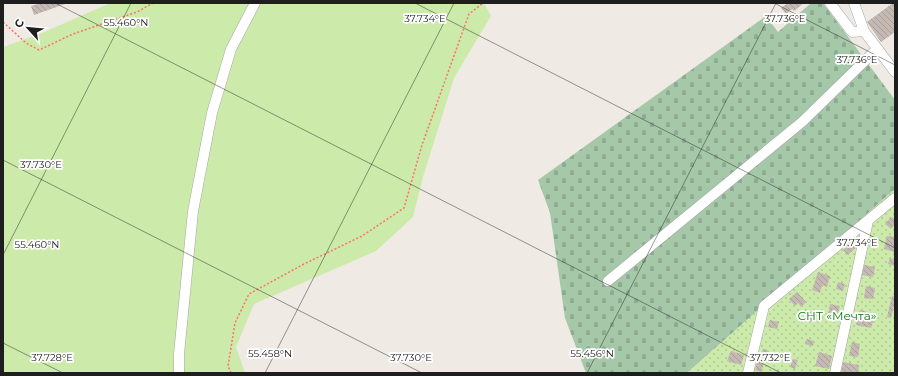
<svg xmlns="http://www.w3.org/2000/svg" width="898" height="376" font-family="Montserrat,sans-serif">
<defs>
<pattern id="cemetery-stones" width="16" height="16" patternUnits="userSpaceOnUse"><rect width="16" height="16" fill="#a5c8a9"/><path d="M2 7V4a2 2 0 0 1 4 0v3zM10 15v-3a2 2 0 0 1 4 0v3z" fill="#8eab91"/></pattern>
<pattern id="garden-dots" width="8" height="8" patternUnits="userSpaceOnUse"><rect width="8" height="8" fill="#cceaa9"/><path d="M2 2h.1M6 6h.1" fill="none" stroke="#afc891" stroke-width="1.8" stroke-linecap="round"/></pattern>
<pattern id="building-back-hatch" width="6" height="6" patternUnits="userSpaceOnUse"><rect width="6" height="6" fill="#c4bab3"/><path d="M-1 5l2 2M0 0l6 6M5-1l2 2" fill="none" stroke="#a89f9a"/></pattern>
</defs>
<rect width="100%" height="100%" fill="#efebe4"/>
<!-- grass -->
<path fill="#cceaa9" d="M110,3h374l7,13 -37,62 -31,99 -10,40 -37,34 -122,53 -18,43 9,26h-242v-326l39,-14z"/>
<!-- cemetery -->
<path fill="url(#cemetery-stones)" d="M811,3h12l72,97v89l-208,184h-101l-21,-55 -15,-105 -12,-33 228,-164 12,16z"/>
<!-- garden -->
<path fill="url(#garden-dots)" d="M895,189v184h-208z"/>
<!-- building -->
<path fill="url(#building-back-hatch)" d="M41,3h27l-34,12 -3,-9z
M788,3h16l-10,8 -2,-2 -6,5 -5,-6z
M893,3h2v29l-14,10 -14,-20z
M891,217l4,2v5l-4,5 -6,-5z
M887,236l8,1v15l-11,-3z
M857,238l4,5 -13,12 -5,-5z
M890,258l5,1v7l-7,-2z
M864,265l11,2 -2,10 -11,-2z
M818,272l12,4 -3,11 -5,-2 -2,8 -8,-3z
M838,282l7,2 -2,7 -7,-2z
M866,286l9,2 -2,11 -9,-1z
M797,292l9,10 -5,5 -3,-4 -3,3 -6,-7z
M892,296l3,1v4l-4,17 -4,-1z
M830,304l10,2 -3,11 -9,-2z
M860,310l15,4 -4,14 -15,-3z
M810,312l7,1 -2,9 -7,-2z
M770,320l9,2 -2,7 -9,-2z
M807,339l7,2 -1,5 -8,-2z
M852,342l8,2 -2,13 -9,-1z
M763,349l6,2 -2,8 -7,-2z
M731,351l13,4 -3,10 -14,-4z
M819,352l13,4 -3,13 -14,-3z
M793,359l5,1 -3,9 -5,-2z
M757,362l7,2 -3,8 -6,-2z
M843,362l16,3 -1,6 6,2h-23z"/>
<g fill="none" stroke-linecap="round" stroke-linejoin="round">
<!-- minor casing -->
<g stroke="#a5a5a5" stroke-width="11">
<path id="minor" d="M830,3l22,29 12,-1
M854,3l10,28 31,41
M608,281l194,-159 75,-73
M179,373v-19l14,-143 19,-98 19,-64 24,-46
M748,373l16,-67 131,-108
M835,373l33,-152"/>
</g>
<!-- path -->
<path stroke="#fa726a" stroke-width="1.5" stroke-dasharray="2 2" stroke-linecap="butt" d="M3,22l23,21 13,7 34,-16 64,-22 16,-9
M231,373l-3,-7 7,-43 14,-29 55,-30 58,-28 42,-28 18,-63 47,-131 14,-11"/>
<!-- minor -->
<use href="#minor" stroke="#fff" stroke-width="10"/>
</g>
<!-- ticks -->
<path fill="none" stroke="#1e1e1e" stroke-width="1" stroke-opacity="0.45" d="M55,3l726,370M415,3l480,245M774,3l121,62M3,160l419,213M3,255l128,-252M3,343l60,30M265,373l189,-370M587,373l189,-370"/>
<g text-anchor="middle" stroke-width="3.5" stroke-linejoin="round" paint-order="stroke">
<!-- park labels -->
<g font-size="12" fill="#0b7d10" stroke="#fff">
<text x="837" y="320">СНТ «Мечта»</text>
</g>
</g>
<g font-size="10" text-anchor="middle" fill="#1e1e1e" stroke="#fff" stroke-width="3.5" stroke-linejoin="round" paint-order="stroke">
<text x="425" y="22">37.734°E</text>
<text x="785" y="22">37.736°E</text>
<text x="126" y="26">55.460°N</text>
<text x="857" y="63">37.736°E</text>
<text x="41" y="168">37.730°E</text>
<text x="857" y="246">37.734°E</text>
<text x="37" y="248">55.460°N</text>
<text x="270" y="357">55.458°N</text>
<text x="592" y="357">55.456°N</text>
<text x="52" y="361">37.728°E</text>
<text x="411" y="361">37.730°E</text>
<text x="770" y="361">37.732°E</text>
</g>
<!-- border -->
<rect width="898" height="376" fill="none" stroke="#1e1e1e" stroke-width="8"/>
<!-- north arrow -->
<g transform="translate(28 28) rotate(297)" stroke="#ffffff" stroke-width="3" paint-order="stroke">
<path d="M0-3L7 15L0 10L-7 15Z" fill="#1e1e1e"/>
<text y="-6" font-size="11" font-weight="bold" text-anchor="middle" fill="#1e1e1e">С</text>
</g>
</svg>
